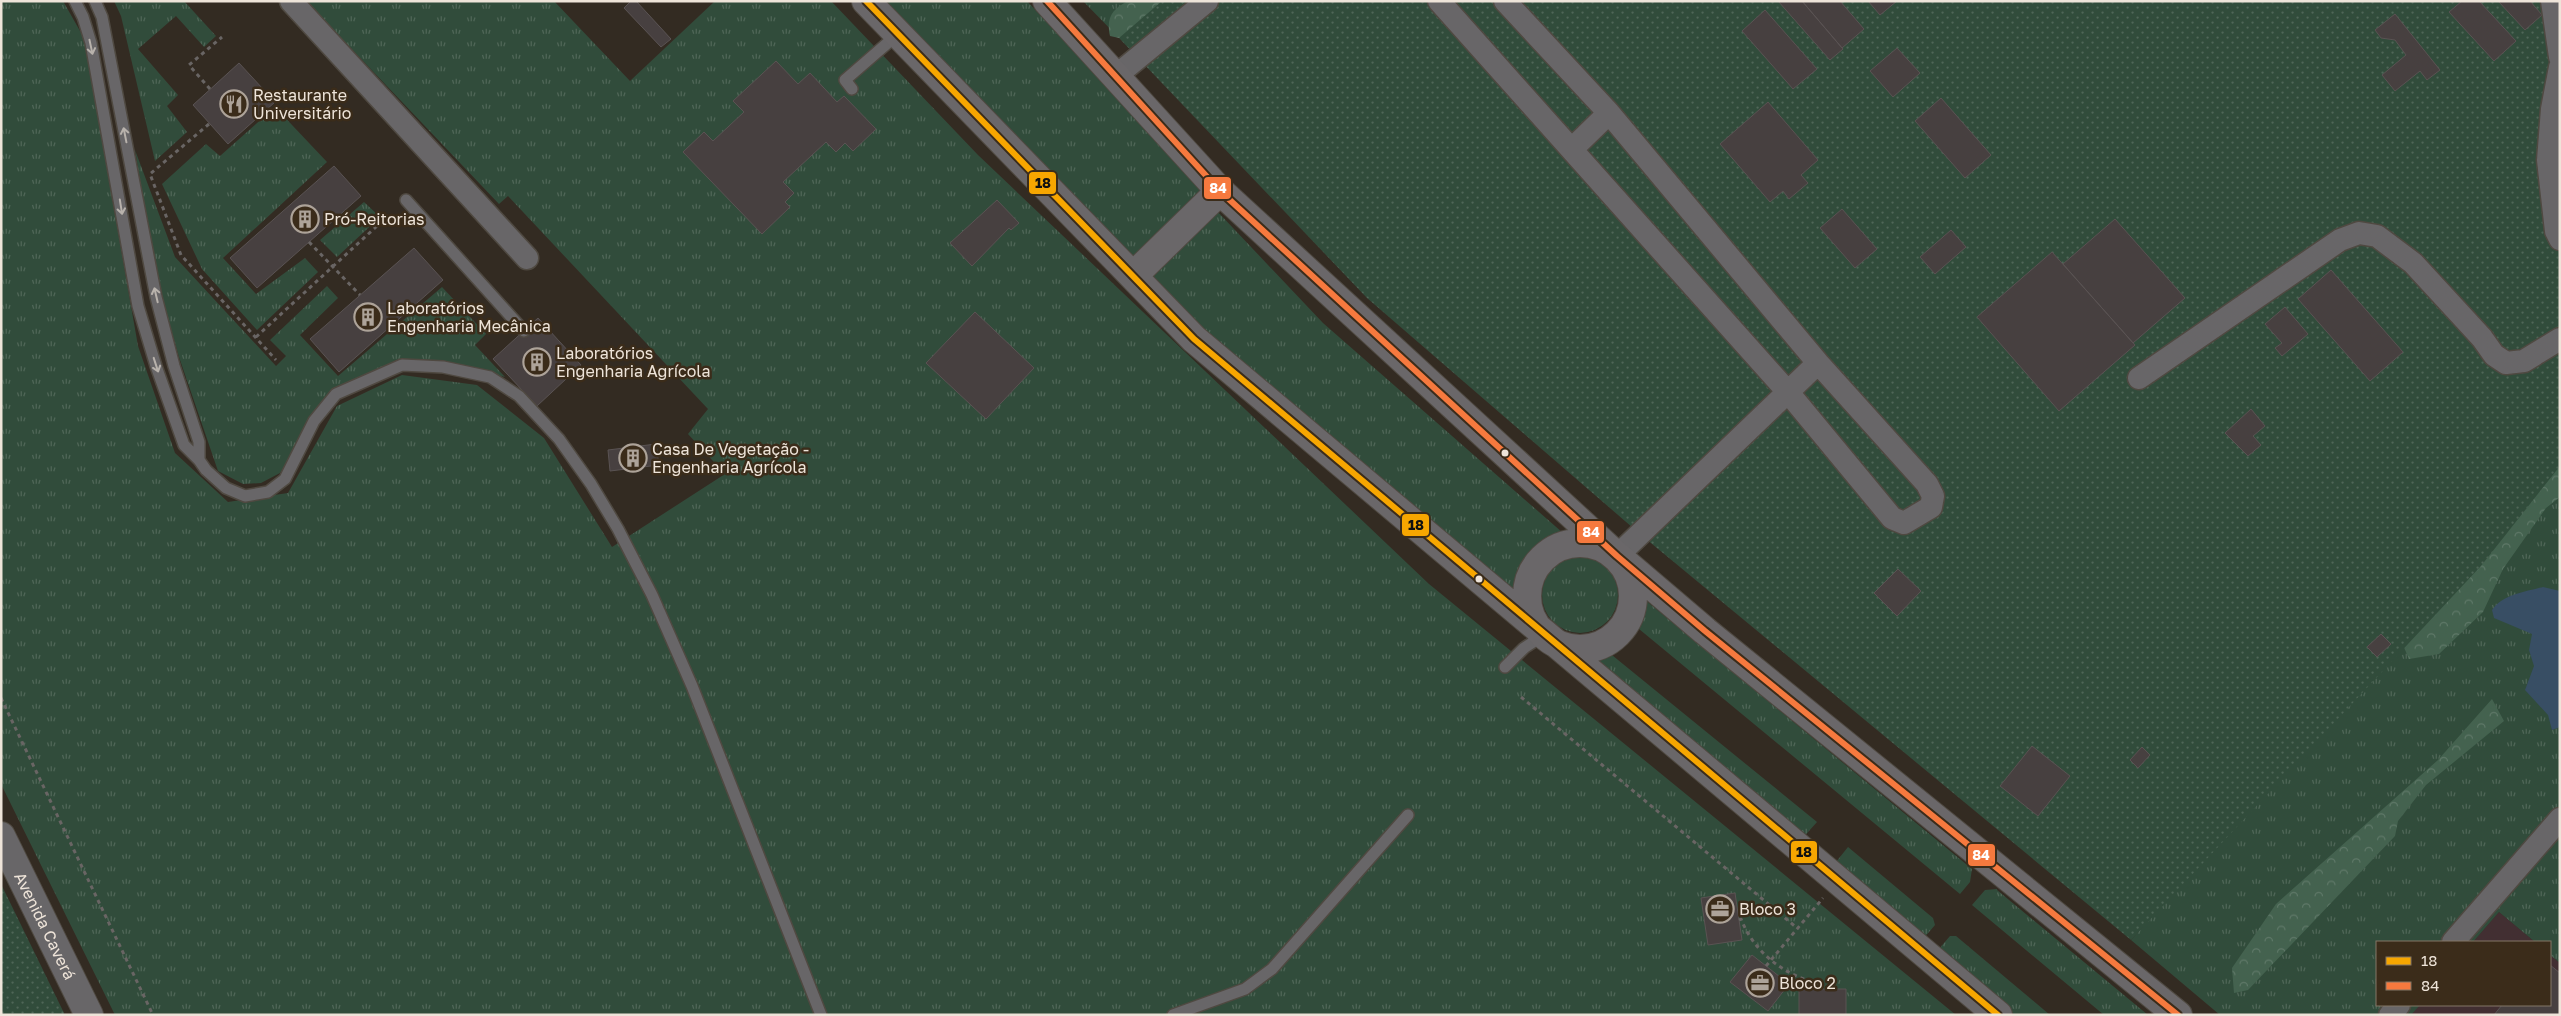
<svg xmlns="http://www.w3.org/2000/svg" width="2561" height="1016" font-family="'Golos Text',sans-serif">
<defs>
<pattern id="grass-tufts" width="24" height="20" patternUnits="userSpaceOnUse" patternTransform="scale(1.25)"><rect width="24" height="20" fill="#314c3b"/><path d="M3 7l-1-3M5 7V3M7 7l1-3M15 17l-1-3M17 17v-4M19 17l1-3" fill="none" stroke="#4f6657"/></pattern>
<pattern id="forest-crowns" width="20" height="18" patternUnits="userSpaceOnUse" patternTransform="scale(1.25)"><rect width="20" height="18" fill="#44624f"/><path d="M2 6a3 3 0 1 1 6 0M12 15a3 3 0 1 1 6 0" fill="none" stroke="#5f7868"/></pattern>
<pattern id="park-dots" width="8" height="8" patternUnits="userSpaceOnUse" patternTransform="scale(1.25)"><rect width="8" height="8" fill="#314c3b"/><path d="M2 2h.1M6 6h.1" fill="none" stroke="#4f6657" stroke-width="1.8" stroke-linecap="round"/></pattern>
</defs>
<rect width="100%" height="100%" fill="#332b22"/>
<!-- commercial -->
<path fill="#422f32" d="M2499,912l36,30h-62z
M2550,955l10,8v52h-149l8,-10h131z"/>
<!-- grass -->
<path fill="url(#grass-tufts)" d="M1,1h62l21,37 54,308 37,107 53,49 60,-9 49,-87 65,-31 75,10 67,53 68,109 113,-73 -37,-40 20,-25 -200,-213 -9,8 -193,-203h248l76,80 85,-80h116l147,154 451,429 527,431h-1841l-114,-231z
M114,1h70l32,35 -12,11 -28,-31 -38,33 40,46 -11,11 20,26 -32,29 -34,-145z
M881,1h146l174,185 1,12 -69,59z
M1083,1h79l-43,37z
M275,107l52,55 -104,96 33,36 49,-36 13,14 -61,58 -55,-61 -40,-85 44,-40 14,12z
M135,150l40,107 101,109 10,-10 -16,-16 57,-54 11,12 -38,37 38,41 104,-89 44,47 -11,11 30,32 -62,-16 -47,-1 -61,32 -55,81 -19,10 -18,1 -25,-13 -39,-114 -22,-77z
M364,202l16,15 -43,40 -17,-17z
M1216,210l107,113 248,217c-39,11 -50,24 -54,65l-299,-257 -70,-68z
M2560,451v512l-10,-8v-13h-15l-36,-30 -26,30h-96v63h43l-9,10h-191l-89,-75z
M1542 595a38 38 0 1 1 76 0a38 38 0 1 1-76 0Z
M1639,595l333,274 -2,13 -10,12 -327,-270z
M1607,651l210,171 -17,19 -221,-186z
M1848,847l85,71 2,7 -12,14 -91,-72z
M1997,889v1l151,125h-44l-132,-110 13,-15z
M1950,936h6l94,79h-42l-70,-65z"/>
<!-- forest -->
<path fill="url(#forest-crowns)" d="M1128,1h49l-44,35 -14,2 -9,-2c-4,-18 2,-27 18,-35z
M2560,465v32l-14,11 -43,61 -20,43 -44,42 -30,5 -6,-14z
M2492,699l12,22 -78,64 -28,36 -3,15 -147,154 -14,3 -2,-25 44,-64 162,-144z"/>
<!-- park -->
<path fill="url(#park-dots)" d="M1162,1h1398v465l-79,100 -350,374 -491,-406 -273,-236 -248,-260z
M1,884l63,129v2h-63z"/>
<!-- water -->
<path fill="#384e64" d="M2543,587l17,4v136l-8,3 -4,-15 -23,-25 9,-24 -5,-16 3,-16 -38,-16 -2,-8c11,-16 33,-18 51,-23z"/>
<!-- building -->
<path fill="#474040" stroke="#5a5353" d="M631,1h5l35,38 -10,8 -37,-39z
M1778,1h24l41,48 -13,11z
M1802,1h38l24,28 -22,19z
M1868,1h29l-17,14z
M2462,1h17l37,40 -22,20 -45,-49z
M2498,1h32l12,14 -17,15z
M1765,10l52,59 -24,20 -51,-58z
M2395,14l45,56 -13,10 -7,-9 -25,20 -13,-16 24,-20 -11,-15 -14,-2 -6,-8z
M1897,48l23,25 -27,24 -23,-26z
M776,61l22,23 12,-11 27,29 7,-6 32,33 -23,22 -8,-8 -9,9 -10,-10 -43,40 11,11 -9,9 5,5 -28,27 -79,-82 21,-20 9,9 31,-29 -11,-11z
M239,63l36,39 -47,42 -35,-39z
M1941,98l50,57 -26,23 -50,-57z
M1768,102l50,58 -17,15 7,8 -19,16 -6,-8 -13,11 -50,-58z
M334,166l27,30 -104,92 -27,-30z
M997,200l22,23 -8,7 -2,-2 -37,38 -22,-23z
M1842,209l35,40 -22,19 -35,-40z
M2115,219l70,79 -52,45 -70,-79z
M1951,230l15,17 -31,27 -15,-17z
M414,248l29,32 -104,92 -29,-33z
M2052,252l83,93 -76,66 -82,-94z
M2331,270l72,82 -33,29 -72,-82z
M2285,307l23,27 -26,22 -7,-8 7,-5 -17,-19z
M975,312l59,56 -48,51 -60,-56z
M538,318l43,47 -44,41 -44,-47z
M2251,409l14,17 -12,10 8,9 -13,11 -23,-23z
M656,444l3,21 -49,6 -2,-21z
M1898,569l23,22 -24,25 -23,-23z
M2381,634l10,10 -14,13 -10,-10z
M2032,746l38,30 -32,40 -38,-30z
M2142,747l8,8 -12,13 -8,-8z
M1735,893l7,47 -34,5 -7,-47z
M1752,955l37,29 -21,27 -38,-29z
M2550,965l10,8v42h-66l8,-10h48z
M1799,989h47v26h-47z"/>
<g fill="none" stroke-linecap="round" stroke-linejoin="round">
<!-- service casing -->
<g stroke="#4f4941" stroke-width="14">
<path id="service" d="M75,1l8,16 8,26 47,263 18,60 28,79 15,15 7,10 20,18 19,8 23,-4 17,-13 29,-58 22,-27 66,-29 41,2 47,10 29,19 40,43 32,45 27,45 34,66 40,91 129,329
M95,1l7,16 54,280 18,69 25,76v18
M852,89l-7,-9 53,-46
M406,200l118,131
M1505,667l19,-19 20,-13
M1173,1015l72,-26 27,-20 136,-154"/>
</g>
<!-- minor casing -->
<g stroke="#4f4941" stroke-width="25">
<path id="minor" d="M291,1l236,257
M1439,1l348,390 105,127 12,5 27,-16 2,-11 -6,-12 -109,-121 -209,-250 -104,-112
M2552,1l8,56
M2560,67l-8,42 -4,51 8,71 4,8
M1117,75l90,-74
M1572,149l37,-36
M2139,378l201,-138 19,-7 18,3 36,27 69,75 12,17 12,8 18,-2 36,-22
M1617,556l201,-193
M2453,942l107,-123
M2390,1015l9,-10"/>
</g>
<!-- tertiary casing -->
<g stroke="#4f4941" stroke-width="30">
<g id="tertiary">
<path id="s1" d="M1,836l88,179"/>
</g>
</g>
<!-- secondary casing -->
<g stroke="#4f4941" stroke-width="30">
<path id="secondary" d="M866,1l328,338 804,676
M1047,1l173,190 397,365 88,75 473,384
M1133,276l87,-85
M1527 596a53 53 0 1 1 106 0a53 53 0 1 1-106 0Z"/>
</g>
<!-- path -->
<path stroke="#696564" stroke-width="3" stroke-dasharray="4 4" stroke-linecap="butt" d="M210,89l-21,-24 33,-28
M209,124l-59,50 31,81 95,105
M309,242l51,53
M256,337l133,-122
M1521,697l276,231
M1,698l152,317
M1739,920l2,-1c14,35 44,57 80,65v5
M1766,966l57,-68"/>
<!-- service -->
<use href="#service" stroke="#686668" stroke-width="11"/>
<!-- minor -->
<use href="#minor" stroke="#686668" stroke-width="22"/>
<!-- tertiary -->
<use href="#tertiary" stroke="#686668" stroke-width="28"/>
<!-- secondary -->
<use href="#secondary" stroke="#6a6769" stroke-width="28"/>
<!-- bus-1 casing -->
<g stroke="#3b2c1a" stroke-width="10">
<path id="bus-1" d="M866,1l328,338 804,676"/>
</g>
<!-- bus-2 casing -->
<g stroke="#3b2c1a" stroke-width="10">
<path id="bus-2" d="M1047,1l173,190 397,365 88,75 473,384"/>
</g>
<!-- bus-1 -->
<use href="#bus-1" stroke="#f7a600" stroke-width="6"/>
<!-- bus-2 -->
<use href="#bus-2" stroke="#f6793e" stroke-width="6"/>
</g>
<!-- one-way arrows -->
<defs><path id="oneway-shaft" d="M-6 0H5M1.5-3L5.5 0L1.5 3" fill="none" stroke-width="1.6" stroke-linecap="round" stroke-linejoin="round" transform="scale(1.25)"/></defs>
<g stroke="#b8b2ac">
<use href="#oneway-shaft" transform="translate(91 47) rotate(78)"/>
<use href="#oneway-shaft" transform="translate(125 135) rotate(-101)"/>
<use href="#oneway-shaft" transform="translate(121 207) rotate(81)"/>
<use href="#oneway-shaft" transform="translate(156 295) rotate(-103)"/>
<use href="#oneway-shaft" transform="translate(156 365) rotate(72)"/>
</g>
<!-- icons -->
<defs>
<g id="restaurant-ring" transform="scale(1.4375)"><circle r="9.5" fill="#3b2c1a" stroke="#ada399" stroke-width="1.5"/><path d="M-5-6h1v4h1v-4h1v4h1v-4h1v5L-1.5 .5V6h-2V.5L-5-1ZM5-6V6H3V1.5H1.5Q1.5-4 5-6Z" fill="#ada399"/></g>
<g id="building-ring" transform="scale(1.4375)"><circle r="9.5" fill="#3b2c1a" stroke="#ada399" stroke-width="1.5"/><path d="M-4-6H4V6H1V3H-1V6H-4ZM-2.5-4.3h1.7v1.8h-1.7ZM.8-4.3h1.7v1.8H.8ZM-2.5-1h1.7V.8h-1.7ZM.8-1h1.7V.8H.8Z" fill="#ada399"/></g>
<g id="office-ring" transform="scale(1.4375)"><circle r="9.5" fill="#3b2c1a" stroke="#ada399" stroke-width="1.5"/><path d="M-6-3h4V-5.5h4V-3h4V5H-6ZM-1-4.5V-3h2v-1.5ZM-6 0V1H6V0Z" fill="#ada399"/></g>
</defs>
<g fill-rule="evenodd">
<use href="#restaurant-ring" x="234" y="104"/>
<use href="#building-ring" x="305" y="219"/>
<use href="#building-ring" x="368" y="317"/>
<use href="#building-ring" x="537" y="362"/>
<use href="#building-ring" x="633" y="458"/>
<use href="#office-ring" x="1720" y="909"/>
<use href="#office-ring" x="1760" y="983"/>
</g>
<!-- markers -->
<g fill="#eee4d9" stroke="#3b2c1a" stroke-width="2">
<circle cx="1505" cy="453" r="4.5"/>
<circle cx="1479" cy="579" r="4.5"/>
</g>
<g text-anchor="middle" stroke-width="5" stroke-linejoin="round" paint-order="stroke">
<!-- poi labels -->
<g font-size="16" fill="#eee4d9" stroke="#3b2c1a" text-anchor="start">
<text x="253" y="101">Restaurante<tspan x="253" dy="18">Universitário</tspan></text>
<text x="324" y="225">Pró-Reitorias</text>
<text x="387" y="314">Laboratórios<tspan x="387" dy="18">Engenharia Mecânica</tspan></text>
<text x="556" y="359">Laboratórios<tspan x="556" dy="18">Engenharia Agrícola</tspan></text>
<text x="652" y="455">Casa De Vegetação -<tspan x="652" dy="18">Engenharia Agrícola</tspan></text>
<text x="1739" y="915">Bloco 3</text>
<text x="1779" y="989">Bloco 2</text>
</g>
<!-- street labels -->
<g font-size="16" fill="#eee4d9" stroke="#3b2c1a">
<text dy="6" stroke="none"><textPath href="#s1" startOffset="100">Avenida Caverá</textPath></text>
</g>
</g>
<g stroke="#3b2c1a" stroke-width="2">
<rect x="1028" y="171" width="29" height="24" rx="5" fill="#f7a600"/>
<rect x="1203" y="176" width="29" height="24" rx="5" fill="#f6793e"/>
<rect x="1401" y="513" width="29" height="24" rx="5" fill="#f7a600"/>
<rect x="1576" y="520" width="29" height="24" rx="5" fill="#f6793e"/>
<rect x="1790" y="840" width="28" height="24" rx="5" fill="#f7a600"/>
<rect x="1967" y="843" width="29" height="24" rx="5" fill="#f6793e"/>
</g>
<g font-size="14" text-anchor="middle" font-weight="bold" fill="#fff">
<text x="1218" y="193">84</text>
<text x="1591" y="537">84</text>
<text x="1981" y="860">84</text>
</g>
<g font-size="14" text-anchor="middle" font-weight="bold" fill="#111">
<text x="1043" y="188">18</text>
<text x="1416" y="530">18</text>
<text x="1804" y="857">18</text>
</g>
<!-- border -->
<rect width="2561" height="1016" fill="none" stroke="#eee4d9" stroke-width="5"/>
<!-- legend -->
<rect x="2376" y="941" width="175" height="65" fill="#3b2c1a" stroke="#837666"/>
<rect x="2386" y="957" width="25" height="8" fill="#f7a600" stroke="#837666"/>
<text x="2421" y="966" font-size="15" fill="#eee4d9">18</text>
<rect x="2386" y="982" width="25" height="8" fill="#f6793e" stroke="#837666"/>
<text x="2421" y="991" font-size="15" fill="#eee4d9">84</text>
</svg>
